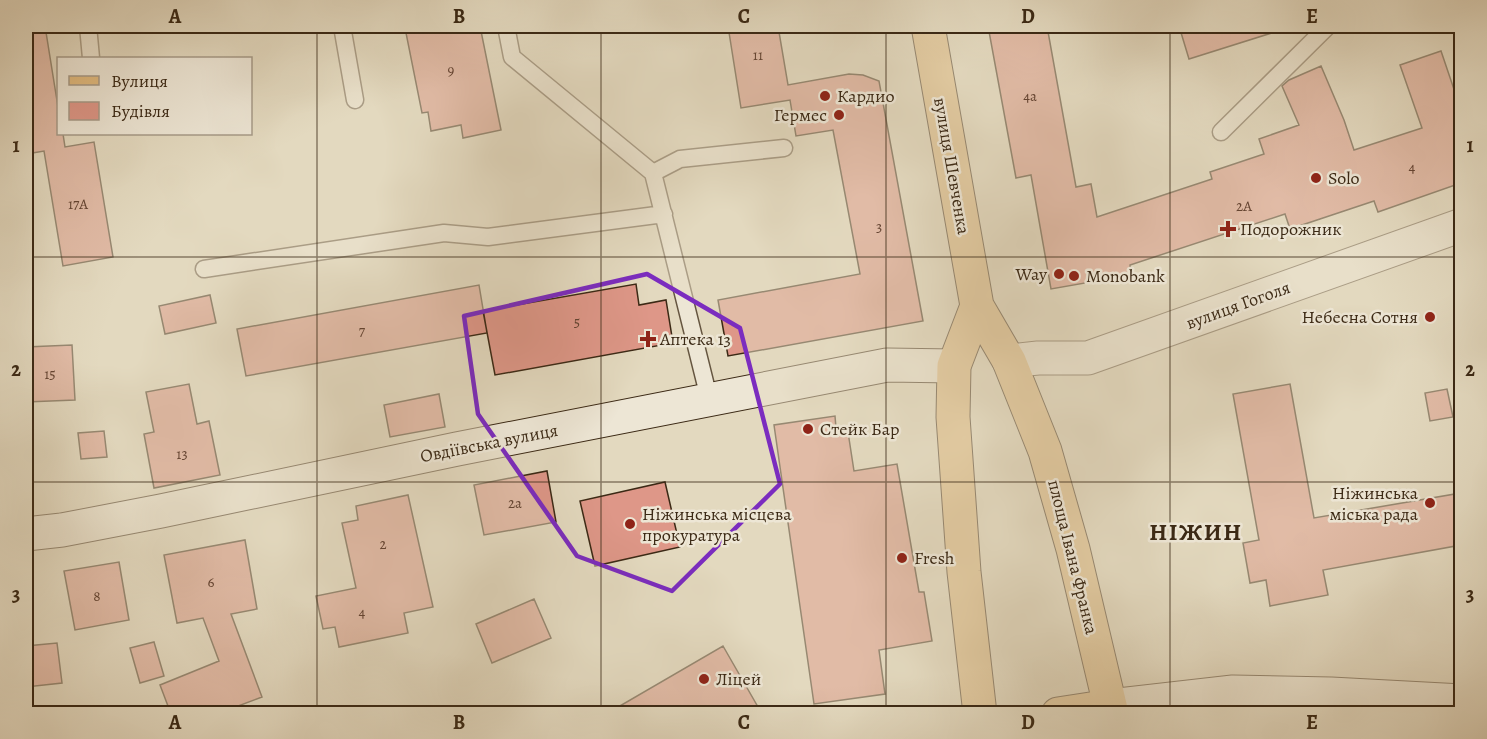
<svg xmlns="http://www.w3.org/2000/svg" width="1487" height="739" font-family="Alegreya,serif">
<rect width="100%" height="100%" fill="#e3d9bf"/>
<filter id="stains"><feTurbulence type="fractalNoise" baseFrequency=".00333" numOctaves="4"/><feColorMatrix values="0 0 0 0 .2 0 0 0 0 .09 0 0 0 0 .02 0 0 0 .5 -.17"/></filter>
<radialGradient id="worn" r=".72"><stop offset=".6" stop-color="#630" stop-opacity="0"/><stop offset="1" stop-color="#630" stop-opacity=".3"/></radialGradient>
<!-- building -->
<path fill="#de9788" stroke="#3b2915" stroke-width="1.5" d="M26,26h19l13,81v27h5l2,13 29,-5 19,115 -50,9 -19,-115 -18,3z
M419,26h61l21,104 -38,8 -2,-13 -30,6 -3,-19 -6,1 -17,-85z
M728,26h50l10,59 61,-11 14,1 16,6 44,240 -195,35 -10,-56 142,-26 -27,-144 -37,6 -6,-36 -49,8z
M988,26h59l29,161 15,-3 6,33 115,-38 -2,-7 54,-18 -5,-15 40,-14 -17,-39 7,-6 32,-14 23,54 10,30 68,-22 -22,-63 41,-14 20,59v73l-83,29 -4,-11 -84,28 -5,-15 -155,51 1,10 -80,14 -20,-114 -15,3z
M1179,26h98l1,5 -89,28z
M636,284l3,21 27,-5 7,43 -178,32 -12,-64z
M479,285l8,48 -241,43 -9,-47z
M210,295l6,28 -51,11 -6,-28z
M72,345l3,55 -49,2v-55z
M189,384l8,40 12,-3 11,54 -66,13 -10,-54 10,-2 -8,-40z
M1290,384l24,134 147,-25v52l-138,25 5,25 -58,11 -4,-26 -16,3 -7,-40 16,-3 -26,-146z
M1447,389l6,28 -23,4 -5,-28z
M439,394l6,33 -55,10 -6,-32z
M835,416l1,12 5,-1v6l7,-1 6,39 43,-7 22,128h5l8,49 -53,9 6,44 -71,10 -40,-279z
M104,431l3,26 -26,2 -3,-26z
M547,471l9,51 -72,13 -10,-50z
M665,482l15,65 -85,19 -15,-65z
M408,495l25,112 -29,6 4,20 -69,14 -4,-20 -12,2 -7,-33 40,-8 -14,-65 16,-3 -2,-14z
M245,540l12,69 -26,5 31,83 -45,17h-46l-11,-29 59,-24 -16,-43 -26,5 -13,-68z
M119,562l10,58 -54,10 -11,-59z
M534,599l17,39 -59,25 -16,-39z
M154,642l10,34 -24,7 -10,-35z
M57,643l5,40 -36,4v-41z
M723,646l39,68h-156z"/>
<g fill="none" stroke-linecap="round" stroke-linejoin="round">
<!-- lane casing -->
<g stroke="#655540" stroke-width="19">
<path id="lane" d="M88,26l3,32
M342,26l13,74
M506,26l6,31 141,116 56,225
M1221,132l107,-106
M653,173l27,-14 104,-11
M204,269l240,-36 44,4 176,-23"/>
</g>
<!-- street casing -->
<g stroke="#655540" stroke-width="35">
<path id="street" d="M1009,361l29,-3h50l374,-133"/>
</g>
<!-- secondary casing -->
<g stroke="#3b2915" stroke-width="35">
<path id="secondary" d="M26,534l36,-4 99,-19 296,-62 430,-84 67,1
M1110,706l123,-14 98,2 131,7"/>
</g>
<!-- primary casing -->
<g stroke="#3b2915" stroke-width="35">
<path id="primary" d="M928,26l49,280 32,55 36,90 28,98 39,165
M977,306l-23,60 -1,51 11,155 16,142
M1058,714l52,-8"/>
</g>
<!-- lane -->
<use href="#lane" stroke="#ede6d5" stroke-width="16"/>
<!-- street -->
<use href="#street" stroke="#ede6d5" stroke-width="33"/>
<!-- secondary -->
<use href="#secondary" stroke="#ede6d5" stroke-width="33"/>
<!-- primary -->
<use href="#primary" stroke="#e2bc80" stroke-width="33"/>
</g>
<!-- marked area -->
<path d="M0 0H1487V739H0ZM647,274l93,54 40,156 -108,107 -95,-35 -99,-142 -14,-98z" fill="#e3d9bf" fill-opacity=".55" fill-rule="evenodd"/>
<path fill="none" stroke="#7b2cbf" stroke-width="4.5" stroke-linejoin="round" d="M647,274l93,54 40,156 -108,107 -95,-35 -99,-142 -14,-98z"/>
<!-- grid -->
<path fill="none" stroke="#3b2915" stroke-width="1.5" stroke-opacity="0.55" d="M317,26v688M601,26v688M886,26v688M1170,26v688M26,257h1436M26,482h1436"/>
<!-- markers -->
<g fill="#8f2418" stroke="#ede6d5" stroke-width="2">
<circle cx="825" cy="96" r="6"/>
<circle cx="839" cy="115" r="6"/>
<circle cx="1316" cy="178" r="6"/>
<path d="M1225 220h6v6h6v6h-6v6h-6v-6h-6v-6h6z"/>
<circle cx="1059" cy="274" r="6"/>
<circle cx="1074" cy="276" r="6"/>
<circle cx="1430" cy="317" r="6"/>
<path d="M645 330h6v6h6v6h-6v6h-6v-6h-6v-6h6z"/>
<circle cx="808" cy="429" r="6"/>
<circle cx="1430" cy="503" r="6"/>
<circle cx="630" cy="524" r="6"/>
<circle cx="902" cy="558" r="6"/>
<circle cx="704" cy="679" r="6"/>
</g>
<g text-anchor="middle" stroke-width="5" stroke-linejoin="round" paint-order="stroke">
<!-- number labels -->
<g font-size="15" fill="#644432">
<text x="758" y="60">11</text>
<text x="451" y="75">9</text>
<text x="1030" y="101">4а</text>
<text x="1412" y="172">4</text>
<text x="78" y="209">17А</text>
<text x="1244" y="211">2А</text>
<text x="879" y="232">3</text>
<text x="577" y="327">5</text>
<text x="362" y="336">7</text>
<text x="50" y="379">15</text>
<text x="182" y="459">13</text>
<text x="515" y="508">2а</text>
<text x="383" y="549">2</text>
<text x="211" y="587">6</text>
<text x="97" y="601">8</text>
<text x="362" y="617">4</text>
</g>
<!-- poi labels -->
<g font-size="18" fill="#3b2915" stroke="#ede6d5" text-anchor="start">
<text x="837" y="102">Кардио</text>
<text x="827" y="121" text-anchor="end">Гермес</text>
<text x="1328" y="184">Solo</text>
<text x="1240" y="235">Подорожник</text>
<text x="1047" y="280" text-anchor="end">Way</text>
<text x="1086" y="282">Monobank</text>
<text x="1418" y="323" text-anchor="end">Небесна Сотня</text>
<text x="660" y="345">Аптека 13</text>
<text x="820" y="435">Стейк Бар</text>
<text x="1418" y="499" text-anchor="end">Ніжинська<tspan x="1418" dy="21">міська рада</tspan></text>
<text x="642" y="520">Ніжинська місцева<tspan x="642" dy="21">прокуратура</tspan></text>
<text x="914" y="564">Fresh</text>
<text x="716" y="685">Ліцей</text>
</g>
<!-- street labels -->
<g font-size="18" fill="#3b2915" stroke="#ede6d5">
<text transform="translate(952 166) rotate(80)" y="6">вулиця Шевченка</text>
<text transform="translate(1238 305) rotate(-20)" y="6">вулиця Гоголя</text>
<text transform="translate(489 443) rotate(-11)" y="6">Овдіївська вулиця</text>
<text transform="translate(1073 557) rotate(76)" y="6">площа Івана Франка</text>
</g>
<!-- district labels -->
<g font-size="24" font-weight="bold" letter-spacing="1.5" fill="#3b2915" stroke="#ede6d5">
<text x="1196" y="540">НІЖИН</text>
</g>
</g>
<!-- margin -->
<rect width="1487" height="739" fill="none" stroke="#e3d9bf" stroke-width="66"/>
<!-- legend -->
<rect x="57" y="57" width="195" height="78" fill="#ede6d5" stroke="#a69a88" stroke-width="1.5"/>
<rect x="69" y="76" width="30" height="9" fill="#e2bc80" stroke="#a69a88" stroke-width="1.5"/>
<text x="111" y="87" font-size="18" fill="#3b2915">Вулиця</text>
<rect x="69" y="102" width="30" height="18" fill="#de9788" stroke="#a69a88" stroke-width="1.5"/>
<text x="111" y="117" font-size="18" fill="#3b2915">Будівля</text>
<rect x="33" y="33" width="1421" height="673" fill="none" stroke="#3b2915" stroke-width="2"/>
<g font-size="20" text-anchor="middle" font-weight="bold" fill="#3b2915">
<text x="175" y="23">A</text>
<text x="459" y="23">B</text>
<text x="744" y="23">C</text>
<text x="1028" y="23">D</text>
<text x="1312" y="23">E</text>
<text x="16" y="152">1</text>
<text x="1470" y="152">1</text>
<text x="16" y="376">2</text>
<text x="1470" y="376">2</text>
<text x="16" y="601">3</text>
<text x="1470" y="601">3</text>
<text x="175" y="729">A</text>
<text x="459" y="729">B</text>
<text x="744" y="729">C</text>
<text x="1028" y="729">D</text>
<text x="1312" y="729">E</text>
</g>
<rect width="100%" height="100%" filter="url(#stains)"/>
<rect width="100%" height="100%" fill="url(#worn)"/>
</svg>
